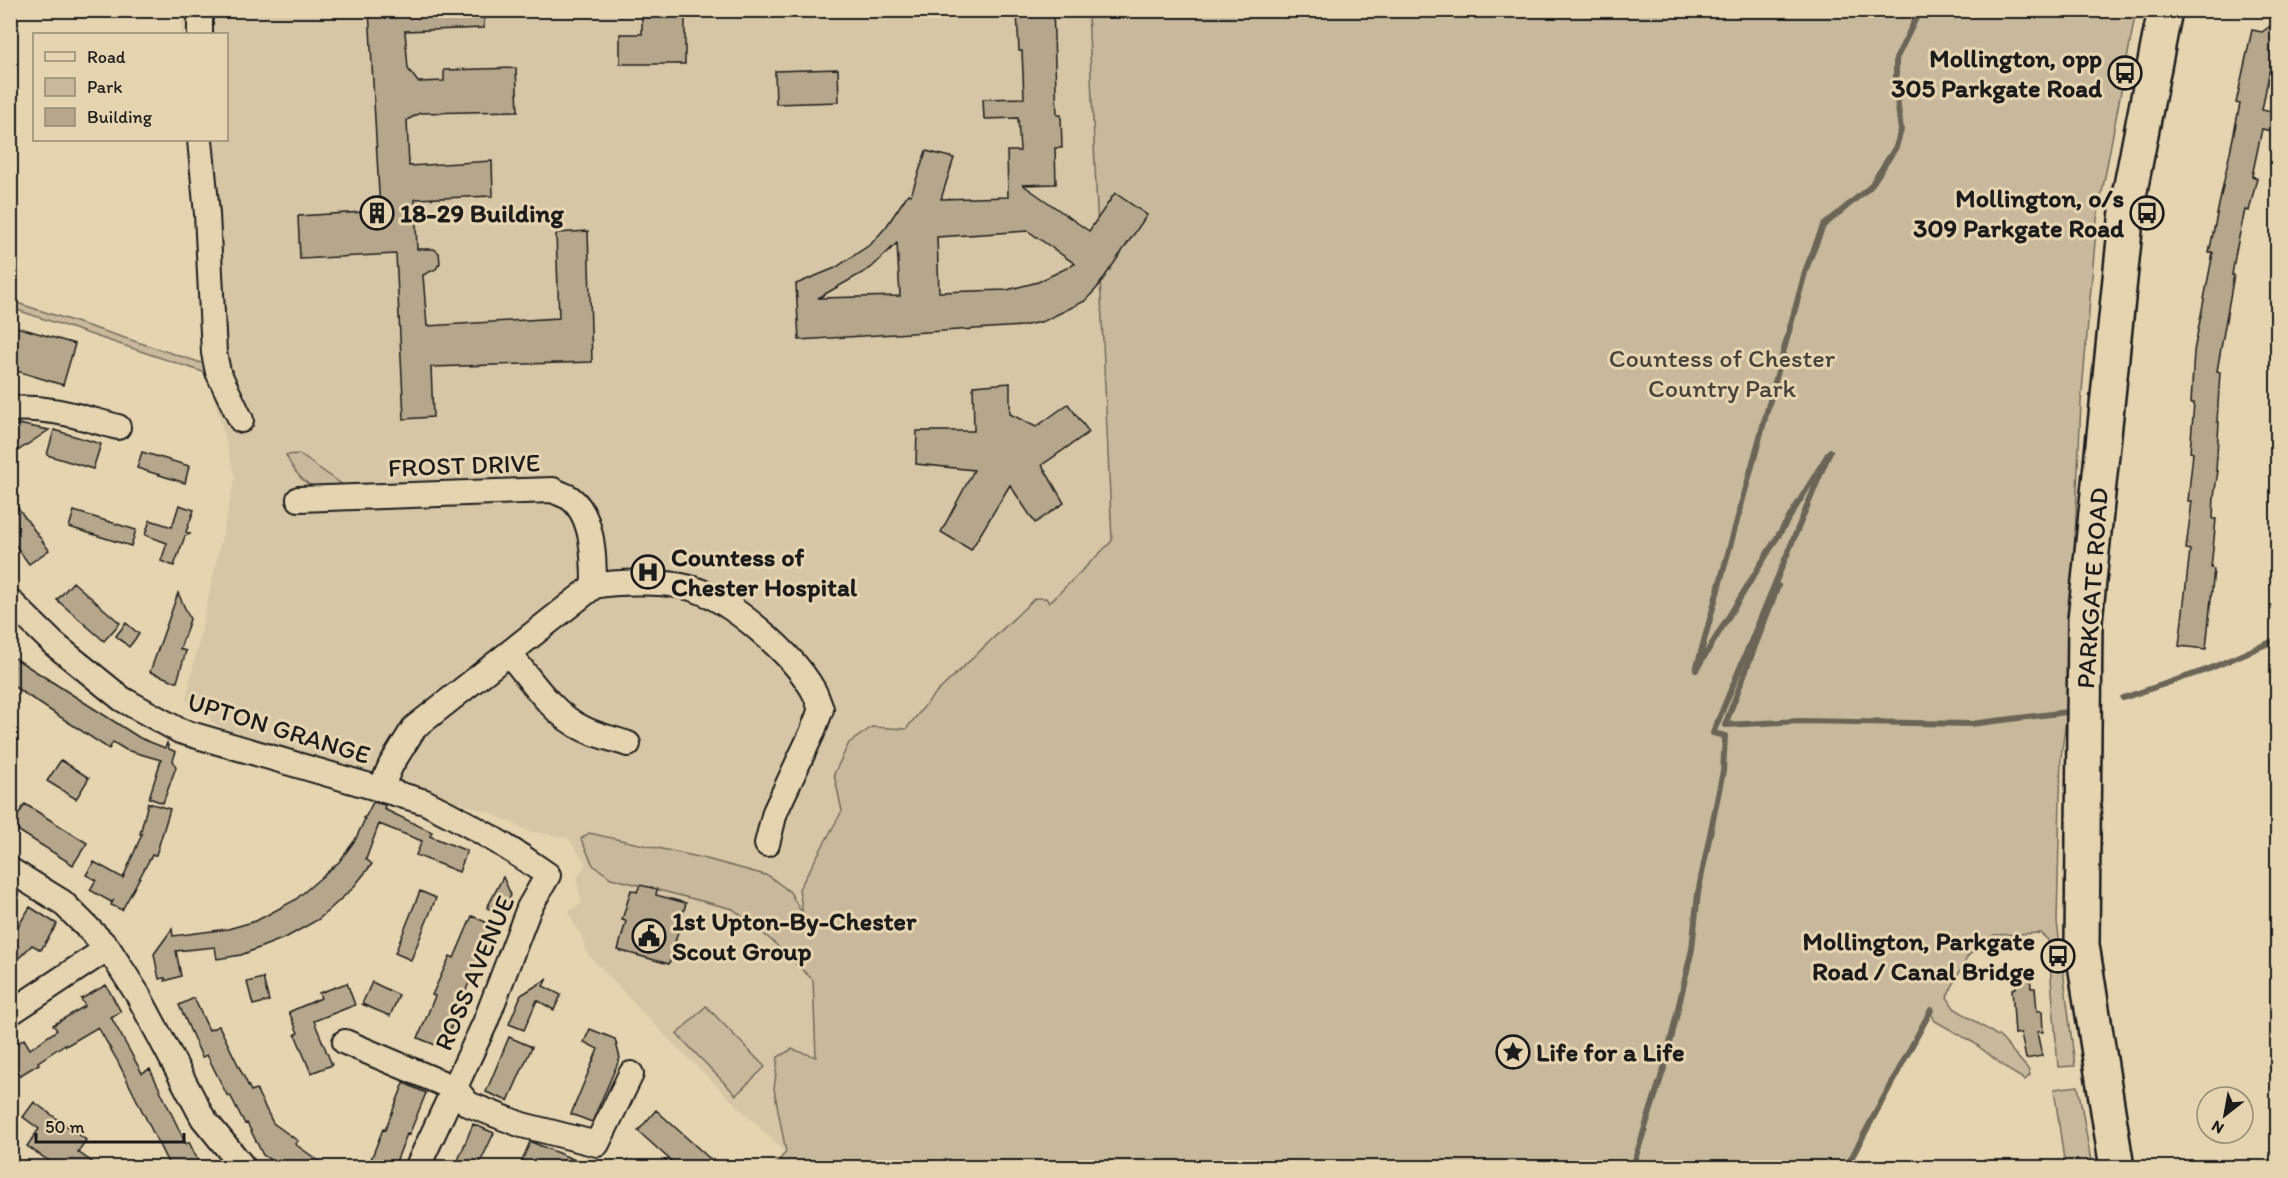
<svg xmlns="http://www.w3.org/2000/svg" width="2288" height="1178" font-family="Itim,sans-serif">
<rect width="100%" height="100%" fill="#e6d4b1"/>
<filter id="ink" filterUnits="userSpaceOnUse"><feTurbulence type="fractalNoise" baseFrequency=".0167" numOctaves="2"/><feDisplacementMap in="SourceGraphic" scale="12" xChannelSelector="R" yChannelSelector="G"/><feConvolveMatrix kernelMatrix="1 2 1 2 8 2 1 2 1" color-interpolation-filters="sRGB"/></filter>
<g filter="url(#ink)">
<!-- built -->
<path fill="#d7c6a6" d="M182,10l906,1 24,530 -171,170 -10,-14 -89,114 -43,77 14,82 3,88 -42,31 12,64 -120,-116 -82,-87 1,-6 -17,-32 14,-9 -6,-24 10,-15 -18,-26 -40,-7 -37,-18 -273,-87 -32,-27 49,-222 -24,-91 -24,-246h39v-106h-44z"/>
<!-- green -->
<path fill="#c9b99c" stroke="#726a5c" stroke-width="1.5" d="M1088,11h1048l-39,208 -16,184 -14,309 -6,45 -4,165 18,144 -17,1 -10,-127 -8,-7 -46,2 -26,21 -21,41 7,11 47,30 27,31 2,6 -5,5 -15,-9 -36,-28 -39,-22 -5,-10 -84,156h-1073l13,-15 -12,-63 4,-32 14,-8 24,8 -3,-77 -42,-40 -38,-31 -122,-31 -18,-13 -12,-26 8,-6 114,25 66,18 21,16 13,23 -4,-26 43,-78 -8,-37 15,-31 23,-16 34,2 26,-32 103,-99h11l3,5 63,-62z
M11,301l197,64 1,9 -198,-66z
M299,454l44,31 6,16c-31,-11 -49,-14 -63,-46z
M706,1006l59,61 -29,28 -59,-61z
M2078,1086l14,81h-27l-11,-78z"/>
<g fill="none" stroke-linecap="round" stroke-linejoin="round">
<!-- stream -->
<path stroke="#6b6557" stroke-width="6" d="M1778,586l-53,139 74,-4 172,3 96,-12
M2123,698l86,-29 69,-30
M1634,1168l2,-12 29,-91 27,-116 6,-56 25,-122 2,-35 -12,-3 117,-282 -134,219 110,-401 17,-43 47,-39 26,-40 5,-17 -5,-38v-33l24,-49
M1846,1168l85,-158"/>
</g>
<!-- building -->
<path fill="#b5a68c" stroke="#1c1c1c" stroke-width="1.5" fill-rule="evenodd" d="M369,10h115v18l-79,3 3,38 10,13 26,-1v-11l72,-2 2,43 -98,2 -13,7 2,46 83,-5 1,35 -78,3 2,50h17l5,4 1,10 -4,6 -13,6 4,51 132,-8 -3,-85 32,-2 4,131 -161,5 2,50 -29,2 -8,-165 -96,5 -2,-43 82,-5z
M642,10h43v54h-65v-30h22z
M1017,10h36l4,105h4l1,33h-7l1,36 -33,1 66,46 26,-38 32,22 -50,73 -12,13 -41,20 -21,5 -224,14 -3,-56 39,-16 36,-24 15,-17 22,-33 3,1 15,-44 28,7 -13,41 67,-2 -1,-46h13l-2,-33 -34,1 -1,-20 41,-1 -2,-47h-3zM1028,231l47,33 -37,18 -31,8 -68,2 -2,-55zM897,243l3,53 -82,2 53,-30z
M2277,21v43l-6,-1 -9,47 15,3v19l-15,-3 -10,47 5,2 -8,33 -4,-1 -9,41 -4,24h2l-17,96 3,1 -3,50h2l-3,49h2l-4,25 -1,23h3l-5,49 3,1 -8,80 -27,-3 11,-96 -4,-1 6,-48h-4l5,-48 -3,-1 4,-49h-3l3,-52 19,-98h-4l31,-149 -4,-1 16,-73 10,2z
M838,69l1,33 -63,2 -1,-33z
M10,325l65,19 -12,41 -53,-16z
M1010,383v31l26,13 32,-23 21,28 -47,33 22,38 -29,20 -25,-38 -39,65 -30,-18 33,-62 -58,-6 1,-33h57l-1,-45z
M18,424l31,6 -39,26v-27z
M54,430l47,14 -8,25 -46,-14z
M142,452l47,14 -4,17 -48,-15z
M10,497l39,53 -20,14 -19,-26z
M179,505l15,5 -8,22 4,2 -5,2 -11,30 -13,-5 6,-18 -22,-8 5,-15 22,7z
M74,511l62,19 -5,16 -62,-19z
M73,582l47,41 -16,18 -47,-41z
M178,593l12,26 -10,30 6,2 -9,31 -27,-10z
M126,623l13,11 -10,13 -13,-11z
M10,655l130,83 25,10 2,-5 2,6 7,3 -3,8 3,7 -13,36 -14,-5 12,-38 -35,-10 -13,-8 -4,7 -99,-65z
M61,760l28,18 -13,21 -29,-18z
M373,802l12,3 -1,4 48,23 -2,4 37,15 -8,21 -43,-17 6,-14 -43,-17 -13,35 6,5 -20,25 -33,30 -32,18 -46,18 -24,4 -2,-12 -39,4 5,25 -16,5v-3l-6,1 -5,-25 18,-25 1,7 55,-7 28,-8 39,-21 44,-38 16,-22 10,-21 -2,-1 3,-2z
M148,803l22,6 -14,46h-4l-30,55 -11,-5 2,-4 -2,1 -21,-12 6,-10 -10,-5 8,-13 29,16 19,-44h-2z
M25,804l62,39 -14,22 -62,-39z
M503,877l8,18 -10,19 -14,-6z
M640,885l17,4 -1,6 30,8 -17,61 -51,-14 8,-29 -4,-1 9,-30 6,2z
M420,891l16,7 -25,62 -16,-7z
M30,907l27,17 -16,26 -9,-5 -22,22v-28z
M472,916l20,9 -49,123 -25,-10 17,-42 -3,-1 18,-39 4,2z
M2030,973l1,15h4l2,23h5l1,21h-6l5,24 -16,3 -5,-26 -6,1 -3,-45 4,-1 -1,-14z
M263,978l6,23 -16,4 -6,-23z
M547,979l-4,7 18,9 -7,15 -17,-10 -13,30 -15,-6 12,-29z
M372,982l27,13 -9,21 -28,-12z
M347,983l8,22 -41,16 18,44 -21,8 -16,-39 3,-1 -9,-21 32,-14 -2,-5z
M106,985l15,27 -10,5 31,56 8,-4 36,75 3,-2 12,25h-31l-52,-105 -20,-35 -32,19 -1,-2 -27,18 1,2 -20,12 -9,-14v-14l14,-9 6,10 27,-19 -4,-5 32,-19 -4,-7z
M194,998l15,32 10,-4 32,65 5,-2 17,34 25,18 -3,3 32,23h-46l-18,-12 -16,-32 -2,1 -15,-29 -2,2 -21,-42 -5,2 -23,-52z
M590,1029l25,10 5,19 -28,64 -21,-8 27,-65 -14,-7z
M509,1037l23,10 -24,54 -22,-9z
M404,1083l22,10 -17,42 -2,-1 -13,33h-26l15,-38 2,1z
M34,1102l52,38 -8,12 21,15h-41l-31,-21 12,-17 -16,-12z
M656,1110l63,57h-41l-40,-36z
M473,1124l21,9 -16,34h-11l-10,-4z
M530,1142l4,1 58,24h-60l-11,-4z"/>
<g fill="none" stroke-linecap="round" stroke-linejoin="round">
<!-- street casing -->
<g stroke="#1c1c1c" stroke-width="28">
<path id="street" d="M200,34v-24
M200,140l7,74 7,139 4,19 23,48
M10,409c40,-3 70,8 108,18
M299,499l254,-9c5,3 12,5 17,8 24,18 24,62 24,88
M10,601l44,43 68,55 58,32 245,71c43,21 84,45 123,73l-19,33 -44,115 -68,145
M509,653c21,26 44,62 75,76 14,7 30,10 44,15
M381,788l10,-23 23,-37 180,-142c26,-5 75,-5 100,3 38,12 98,65 118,99 4,6 6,14 9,21l-9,24 -37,79 -8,32
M10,870l52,32 46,46 30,47 65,123 41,50
M10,1013l98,-65
M345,1042l111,47 12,15 54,21 75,19 34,-70"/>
</g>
<!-- primary casing -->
<g stroke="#1c1c1c" stroke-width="38">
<path id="primary" d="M2117,1168l-35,-223 3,-325 43,-419 37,-191"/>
</g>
<!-- street -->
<use href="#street" stroke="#e6d4b1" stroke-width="24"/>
<!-- primary -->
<use href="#primary" stroke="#e6d4b1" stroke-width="33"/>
</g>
</g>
<!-- icons -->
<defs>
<g id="bus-ring" transform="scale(1.725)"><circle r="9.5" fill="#e6d4b1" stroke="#1c1c1c" stroke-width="1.5"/><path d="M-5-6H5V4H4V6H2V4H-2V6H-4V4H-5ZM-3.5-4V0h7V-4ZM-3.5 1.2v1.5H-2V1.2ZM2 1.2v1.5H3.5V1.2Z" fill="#1c1c1c"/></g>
<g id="building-ring" transform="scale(1.725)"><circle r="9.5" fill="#e6d4b1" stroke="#1c1c1c" stroke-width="1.5"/><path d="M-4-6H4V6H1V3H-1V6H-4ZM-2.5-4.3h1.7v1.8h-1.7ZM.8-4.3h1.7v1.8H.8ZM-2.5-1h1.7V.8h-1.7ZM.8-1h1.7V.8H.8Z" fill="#1c1c1c"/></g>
<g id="hospital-ring" transform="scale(1.725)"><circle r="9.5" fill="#e6d4b1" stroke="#1c1c1c" stroke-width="1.5"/><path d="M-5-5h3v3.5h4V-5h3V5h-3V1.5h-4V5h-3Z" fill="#1c1c1c"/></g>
<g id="civic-ring" transform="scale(1.725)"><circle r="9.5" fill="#e6d4b1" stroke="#1c1c1c" stroke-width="1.5"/><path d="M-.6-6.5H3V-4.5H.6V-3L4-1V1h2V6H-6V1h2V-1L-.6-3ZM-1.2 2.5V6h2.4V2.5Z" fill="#1c1c1c"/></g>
<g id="sight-ring" transform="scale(1.725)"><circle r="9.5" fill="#e6d4b1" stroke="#1c1c1c" stroke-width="1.5"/><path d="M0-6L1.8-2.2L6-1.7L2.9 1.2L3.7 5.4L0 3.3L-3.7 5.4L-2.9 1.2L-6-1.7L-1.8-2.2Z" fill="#1c1c1c"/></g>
</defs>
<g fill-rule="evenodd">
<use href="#bus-ring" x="2125" y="73"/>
<use href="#building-ring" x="377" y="213"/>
<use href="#bus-ring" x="2147" y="213"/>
<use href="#hospital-ring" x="648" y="572"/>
<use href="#civic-ring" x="649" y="936"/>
<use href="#bus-ring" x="2058" y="956"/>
<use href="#sight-ring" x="1513" y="1052"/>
</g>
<g text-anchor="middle" stroke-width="6" stroke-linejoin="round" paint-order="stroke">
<!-- poi labels -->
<g font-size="26" font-weight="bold" fill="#1c1c1c" stroke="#e6d4b1" text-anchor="start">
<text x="2102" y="67" text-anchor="end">Mollington, opp<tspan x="2102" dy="30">305 Parkgate Road</tspan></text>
<text x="2124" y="207" text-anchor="end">Mollington, o/s<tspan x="2124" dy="30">309 Parkgate Road</tspan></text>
<text x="400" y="222">18-29 Building</text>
<text x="671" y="566">Countess of<tspan x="671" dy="30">Chester Hospital</tspan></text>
<text x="672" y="930">1st Upton-By-Chester<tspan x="672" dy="30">Scout Group</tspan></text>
<text x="2035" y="950" text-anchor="end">Mollington, Parkgate<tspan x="2035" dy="30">Road / Canal Bridge</tspan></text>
<text x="1536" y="1061">Life for a Life</text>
</g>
<!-- park labels -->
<g font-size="26" fill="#47433c" stroke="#e6d4b1">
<text x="1722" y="367">Countess of Chester<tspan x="1722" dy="30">Country Park</tspan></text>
</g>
<!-- street labels -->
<g font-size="26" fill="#1c1c1c" stroke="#e6d4b1">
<text transform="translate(464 465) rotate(-2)" y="9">FROST DRIVE</text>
<text transform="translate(2092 588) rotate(-86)" y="9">PARKGATE ROAD</text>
<text transform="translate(279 728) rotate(17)" y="9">UPTON GRANGE</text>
<text transform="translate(474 973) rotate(-67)" y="9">ROSS AVENUE</text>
</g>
</g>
<!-- margin -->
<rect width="2288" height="1178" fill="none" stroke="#e6d4b1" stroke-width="36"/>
<rect x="18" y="18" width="2252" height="1142" fill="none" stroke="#1c1c1c" stroke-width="2" filter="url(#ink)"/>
<!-- legend -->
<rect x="33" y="33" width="195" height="108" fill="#e6d4b1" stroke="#958a75" stroke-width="1.5"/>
<rect x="45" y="52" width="30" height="9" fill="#e6d4b1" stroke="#958a75" stroke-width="1.5"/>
<text x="87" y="63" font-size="18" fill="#1c1c1c">Road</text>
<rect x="45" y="78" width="30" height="18" fill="#c9b99c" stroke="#958a75" stroke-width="1.5"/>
<text x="87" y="93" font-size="18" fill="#1c1c1c">Park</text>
<rect x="45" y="108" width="30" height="18" fill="#b5a68c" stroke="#958a75" stroke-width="1.5"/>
<text x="87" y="123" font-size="18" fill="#1c1c1c">Building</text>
<!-- north arrow -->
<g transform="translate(2225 1115) rotate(211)"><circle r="28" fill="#e6d4b1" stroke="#958a75" stroke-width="1.5"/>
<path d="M0-4.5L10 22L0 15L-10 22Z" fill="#1c1c1c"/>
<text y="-9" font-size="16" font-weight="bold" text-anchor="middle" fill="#1c1c1c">N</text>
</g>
<!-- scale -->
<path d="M36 1133v9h148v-9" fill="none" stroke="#1c1c1c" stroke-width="3"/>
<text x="45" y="1133" font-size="18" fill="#1c1c1c" stroke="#e6d4b1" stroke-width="4.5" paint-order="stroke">50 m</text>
</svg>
